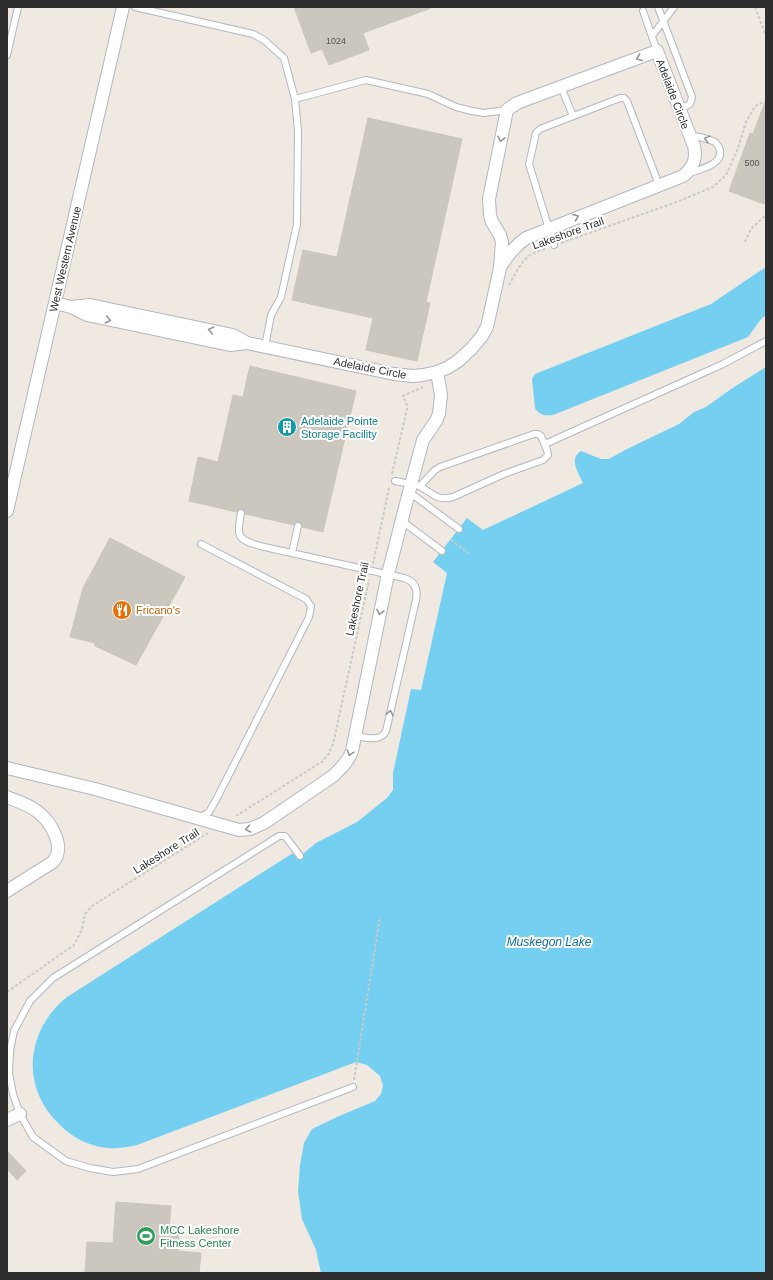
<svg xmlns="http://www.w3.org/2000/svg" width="773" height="1280" font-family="Helvetica,sans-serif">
<rect width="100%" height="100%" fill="#efe9e1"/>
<!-- water -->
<path fill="#75cff0" d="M766,267v49l-4,2 -14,19 -195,78c-8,1 -14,0 -18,-7l-3,-29 3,-5 176,-70z
M766,367v906h-445l-5,-23 -14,-31 -4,-28 2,-26 4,-22 8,-14 25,-12 38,-16 6,-7 2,-8 -3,-10 -13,-11 -11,-3 -219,83c-9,2 -20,4 -30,3 -18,-2 -36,-11 -48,-24 -39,-37 -33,-94 8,-127l226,-144 4,6 19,-16 41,-21 30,-24 6,-8v-17l18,-84 10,1 26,-117 -14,-11 34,-44 16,12 100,-47c-4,-10 -15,-24 -2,-32l20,8h8l16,-9 54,-26 15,-12 12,-5 25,-18z"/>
<!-- building -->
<path fill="#cbc7bf" stroke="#cbc5ba" d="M294,7h137v1l-68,25 6,17 -40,15 -7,-16 -11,4z
M765,102l1,1v96l-2,5 -35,-13 21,-58 3,1z
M368,118l94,21 -36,163 4,1 -13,58 -51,-11 7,-32 -81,-18 11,-50 34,7z
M250,366l106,25 -33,141 -21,-5v-3l-3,-2h-3l-2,3 -49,-11v-3l-3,-2h-3l-2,3 -48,-11 9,-44 20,5 15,-67 10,2z
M110,538l75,39 -49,88 -41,-19v-3l-25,-6 13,-49z
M7,1151l19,20 -9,9 -10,-11z
M116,1202l55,4 -2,23 10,1 -1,21 23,2 -2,20h-114l2,-31 26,1z"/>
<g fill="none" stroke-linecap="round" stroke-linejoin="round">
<!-- lane casing -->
<g stroke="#b4b7c1" stroke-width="8">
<path id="lane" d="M135,7l118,27 11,6 20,18 11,41 3,32 -1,93 -16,73 -10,18 -6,32
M658,7l34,90 -2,7 -10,5
M643,11l14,40
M652,36l22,-29
M7,55l11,-48
M561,87l12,29
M295,99l71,-19 62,14 28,13 16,4 12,2 23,-3
M690,173c10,-4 33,-8 30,-23 -1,-4 -3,-6 -5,-8 -7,-4 -18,-5 -25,-7
M554,245l-25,-81 6,-27 1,-4 4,-4 80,-31h4l3,3 32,84
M545,444l178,-80 43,-23
M395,481c8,2 19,2 26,6 13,7 15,14 32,10l51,-23 39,-14 5,-5 -1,-5 -6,-14 -3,-2h-4l-94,33 -5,3 -15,16
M409,492l50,37
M241,513c-4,23 -5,26 19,33l144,32c11,3 14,11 12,22l-30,131c-6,12 -21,6 -31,5
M402,521l40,30
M292,553l6,-27
M200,817l9,-5 7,-12 93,-183 2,-11 -5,-7 -105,-55
M300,856l-15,-20h-6l-226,142 -23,23 -16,30 -4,20 -1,22 4,21 7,20 13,23 33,24 24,7 23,4 25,-3 215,-82"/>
</g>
<!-- street casing -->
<g stroke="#b4b7c1" stroke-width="14">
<path id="street" d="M55,303l16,4 19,-2 143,30 14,8 147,31 19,2 10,-1 14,-3 10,-4 11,-7 14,-13 10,-12 5,-9 13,-59 2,-26 -2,-7 -8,-13 -2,-7 -1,-16 18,-89 10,-7 140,-52 37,95c3,13 -1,22 -11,30l-157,62c-11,8 -20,19 -26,30
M71,307l16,8 143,30 17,-2
M7,511l116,-504
M7,768l88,21 144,41 11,-1 14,-6 69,-47c8,-8 15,-14 19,-25l36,-177 21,-82 14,-52 13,-19 3,-7 2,-19 -4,-23
M7,797c10,4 23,8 31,15 13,10 28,35 15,50l-46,29
M7,1120l13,-6"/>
</g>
<!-- path -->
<path stroke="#c9c9c9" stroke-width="2" stroke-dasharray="3 2" stroke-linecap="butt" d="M755,7l11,29
M745,242l6,-13 13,-12 2,-4
M561,243l113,-40 39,-16 13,-12 12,-27 8,-26 9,-16 11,-5
M509,285c6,-10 12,-25 23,-31 5,-3 10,-4 15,-6
M392,474l15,-65v-4l-4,-9 20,-9
M451,540l20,15
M373,564l16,-76
M236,816l87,-55 6,-8 4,-9 36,-164
M7,992l67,-47 8,-16 3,-15 7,-8 116,-73
M354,1080l26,-163"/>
<!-- lane -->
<use href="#lane" stroke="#fff" stroke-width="6"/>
<!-- street -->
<use href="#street" stroke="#fff" stroke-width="12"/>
</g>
<!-- one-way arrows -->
<defs><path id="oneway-chevron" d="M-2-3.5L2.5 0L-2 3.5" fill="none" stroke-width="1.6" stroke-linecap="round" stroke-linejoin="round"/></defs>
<g stroke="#969696">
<use href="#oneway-chevron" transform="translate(639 58) rotate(159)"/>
<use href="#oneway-chevron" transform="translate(501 139) rotate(102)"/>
<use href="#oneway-chevron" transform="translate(707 139) rotate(-165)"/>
<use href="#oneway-chevron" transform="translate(576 217) rotate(-21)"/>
<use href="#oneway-chevron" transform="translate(108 320) rotate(12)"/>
<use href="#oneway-chevron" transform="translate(211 330) rotate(-168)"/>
<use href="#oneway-chevron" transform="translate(380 612) rotate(102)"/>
<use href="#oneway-chevron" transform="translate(390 713) rotate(-77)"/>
<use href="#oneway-chevron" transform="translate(350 753) rotate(108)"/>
<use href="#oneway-chevron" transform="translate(248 829) rotate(168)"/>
</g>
<!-- icons -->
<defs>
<g id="building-disc" transform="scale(1)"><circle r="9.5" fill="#0f9aa8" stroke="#fff"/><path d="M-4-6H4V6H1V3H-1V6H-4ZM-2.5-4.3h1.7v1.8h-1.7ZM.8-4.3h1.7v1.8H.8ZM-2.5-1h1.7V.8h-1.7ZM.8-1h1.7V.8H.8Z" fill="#fff"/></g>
<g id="restaurant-disc" transform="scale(1)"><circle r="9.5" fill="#e8710a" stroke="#fff"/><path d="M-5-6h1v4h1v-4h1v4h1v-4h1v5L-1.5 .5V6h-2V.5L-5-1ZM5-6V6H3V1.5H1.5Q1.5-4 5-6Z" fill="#fff"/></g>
<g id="stadium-disc" transform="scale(1)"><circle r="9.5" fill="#2e9e5b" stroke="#fff"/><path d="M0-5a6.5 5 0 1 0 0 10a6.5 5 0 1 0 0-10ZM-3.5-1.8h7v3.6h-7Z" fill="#fff"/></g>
</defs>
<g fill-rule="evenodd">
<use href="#building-disc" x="287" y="427"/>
<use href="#restaurant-disc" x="122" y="610"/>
<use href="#stadium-disc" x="146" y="1236"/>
</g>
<g text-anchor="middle" stroke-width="4" stroke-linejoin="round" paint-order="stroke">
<!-- number labels -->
<g font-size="9" fill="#555452">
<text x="336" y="44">1024</text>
<text x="752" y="166">500</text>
</g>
<!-- street labels -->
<g font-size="11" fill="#2e2e2e" stroke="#fff">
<text transform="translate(673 94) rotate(69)" y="4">Adelaide Circle</text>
<text transform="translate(568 233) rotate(-20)" y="4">Lakeshore Trail</text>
<text transform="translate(65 259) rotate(-77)" y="4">West Western Avenue</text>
<text transform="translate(370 368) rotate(11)" y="4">Adelaide Circle</text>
<text transform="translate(357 599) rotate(-78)" y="4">Lakeshore Trail</text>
<text transform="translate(166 851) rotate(-32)" y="4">Lakeshore Trail</text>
</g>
<!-- culture labels -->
<g font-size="11" fill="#0d838f" stroke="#fff" text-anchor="start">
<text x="301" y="425">Adelaide Pointe<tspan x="301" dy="13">Storage Facility</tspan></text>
</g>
<!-- food labels -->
<g font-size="11" fill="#c56008" stroke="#fff" text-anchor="start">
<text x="136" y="614">Fricano's</text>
</g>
<!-- leisure labels -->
<g font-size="11" fill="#27864d" stroke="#fff" text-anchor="start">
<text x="160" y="1234">MCC Lakeshore<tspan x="160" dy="13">Fitness Center</tspan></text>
</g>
<!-- water labels -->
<g font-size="12" font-style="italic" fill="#0d6fa3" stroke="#fff">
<text x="549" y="946">Muskegon Lake</text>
</g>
</g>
<!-- border -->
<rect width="773" height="1280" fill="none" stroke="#2e2e2e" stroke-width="16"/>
</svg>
